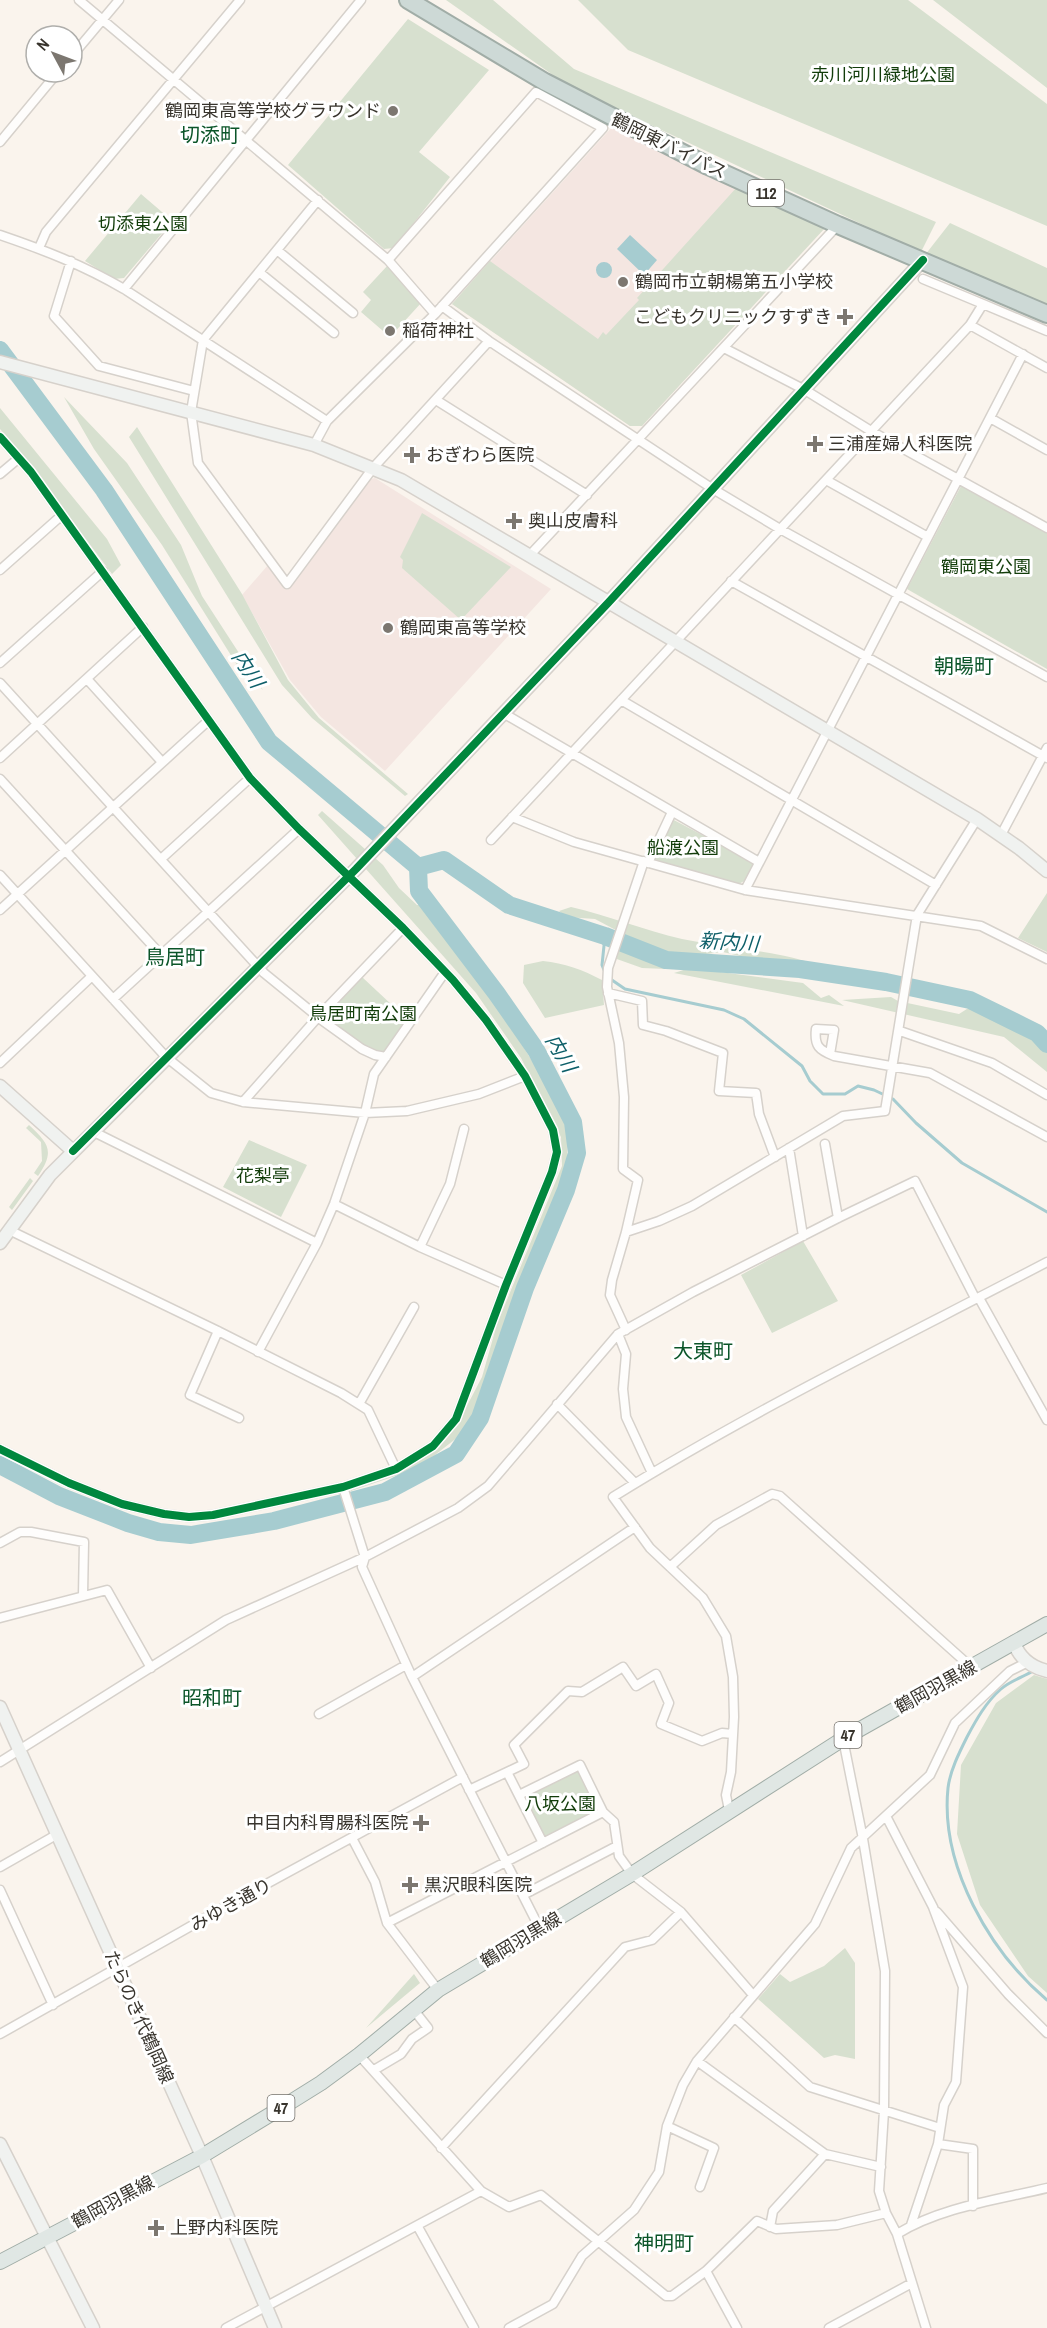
<svg xmlns="http://www.w3.org/2000/svg" width="1047" height="2328" font-family="'Archivo Narrow','Noto Sans JP',sans-serif">
<rect width="100%" height="100%" fill="#faf4ed"/>
<!-- education -->
<path fill="#f4e6e1" d="M613,126l211,103 -182,197h-12l-178,-122z
M375,478l176,111 -166,182 -64,-54 -31,-37 -48,-85 26,-30 19,25 81,-110z"/>
<!-- green -->
<path fill="#d7e0cf" d="M446,0h47l81,69 362,153 -15,30 -351,-165z
M578,0h330l139,104v122l-419,-176z
M933,0h114v88z
M408,19l81,51 -70,82 31,25 -56,71 -10,1 -96,-84z
M737,187l87,42 -182,197h-12l-178,-122 38,-43 108,78 5,-7 3,3 33,-35 -2,-2z
M141,194l28,24v7l-45,53 -10,1 -29,-18z
M950,223l97,45v39l-122,-52z
M388,265l34,37 -32,35 -29,-25 10,-12 -8,-8z
M64,397l63,66 54,82 21,51 61,94 -26,-25 -75,-120 -68,-96z
M0,408l107,131 14,26 -9,9 -87,-116 -25,-29z
M137,427l105,167 46,86 31,38 89,76 -3,2 -93,-78 -30,-33 -153,-248z
M961,486l86,47v136l-140,-80z
M422,513l89,54 -50,53 -59,-52 1,-8 -3,-3z
M322,811l61,54 16,23 18,17h4l11,10 4,13 13,13 50,68 44,69 22,42 3,18 -1,22 -4,24 -42,96 -39,117 -15,33 -32,25 -25,16 -59,20 -1,-4 59,-21 50,-45 23,-44 15,-53 65,-158 -1,-29 -40,-79 -45,-65 -158,-178z
M672,819l79,42 2,6 -7,13 -9,5 -84,-25z
M1047,893v59l-29,-14z
M571,907c38,9 73,23 111,32 47,10 96,11 141,28l-24,-4 -24,1 -52,-12 -35,4 -29,-3 -64,-34 -29,-2 -7,-6z
M618,949l38,11 10,9 -24,-1 -28,-10z
M543,961c21,2 40,9 59,19l2,25 -59,13 -22,-35 1,-18z
M690,968l113,15 18,15 8,-3 15,11 -170,-33z
M362,977l45,42 -23,35 -21,-8 -41,-30z
M891,997l7,4 61,13 11,-7 63,28 14,15v22l-43,-35 -162,-37z
M29,1125c20,19 26,26 9,51l-4,-3 8,-12 -1,-19 -15,-14z
M249,1140l58,25 -26,52 -58,-30z
M30,1178l3,3 -21,29 -3,-3z
M803,1241l35,60 -66,32 -31,-58z
M1034,1675l13,4v314l-19,-17 -48,-71 -23,-71 4,-69 35,-62z
M578,1768l20,43 -55,28 -21,-42z
M845,1948l10,15v96l-20,-4 -11,3 -66,-59 22,-25 10,8 34,-16z
M414,1974l6,9 -54,45z"/>
<!-- water -->
<path fill="#a6ccd0" d="M630,235l27,25 -13,15 -27,-26z
M596 270a8 8 0 1 1 16 0a8 8 0 1 1-16 0Z"/>
<g fill="none" stroke-linecap="round" stroke-linejoin="round">
<!-- stream -->
<path stroke="#a6ccd0" stroke-width="3" d="M604,970l-2,-5 3,-29
M609,978l16,11 99,21 20,9 58,47 8,15 13,13h22l13,-8 16,4 19,9 23,24 46,40 85,49
M1033,1671c-10,6 -23,10 -32,18 -15,13 -25,31 -34,48 -8,16 -17,34 -19,51 -8,78 42,164 99,212"/>
<!-- river -->
<path stroke="#a6ccd0" stroke-width="18" d="M0,350l104,140 165,252 149,125 1,24 78,103 39,56 37,72 4,31 -11,37 -41,98 -45,130 -24,36 -71,38 -111,29 -83,14 -32,-3 -31,-9 -69,-27 -59,-31
M418,867l26,-7 65,45 96,31 61,24 134,9 86,13 84,18 67,33 10,11"/>
<!-- street casing -->
<g stroke="#d6d1cb" stroke-width="11">
<path id="street" d="M79,0l309,260 47,54
M72,56l47,-56
M0,142l58,-70
M318,200l-115,140 -12,72 7,51 89,121 86,-116 116,-127
M0,235c44,15 83,30 124,54l203,132
M39,248l7,-16 194,-232
M277,250l76,63
M71,261l-17,55 45,50 95,25
M259,272l75,61
M923,279l60,25
M124,289l237,-289
M442,306l47,35 224,148 67,40 267,148
M970,325l77,43
M724,348l81,42 66,41 176,97
M436,400l151,95
M990,418l57,32
M0,437l31,35 219,306 49,51 104,99 50,52 33,40 39,56 28,54 4,22 -5,20 -46,113 -50,134 -23,27 -37,23 -53,18 -130,28 -24,2 -25,-3 -42,-10 -53,-21 -69,-34
M314,445l13,-24 108,-107 168,-186 -67,-36 -148,168
M0,474l19,-16
M826,480l102,57
M529,556l309,-331
M0,570l62,-55
M731,581l316,177
M0,663l103,-92
M87,679l75,83
M0,683l264,290 59,48 39,28 13,6 11,2
M621,700l315,185
M503,713l256,149
M0,758l143,-131
M0,779l161,176 -48,44
M512,817l62,25 171,48 236,36 66,33
M1001,835l46,-87
M491,840l479,-515 13,-21 64,27
M161,859l89,-81
M648,863l24,-51
M0,875l166,182 45,36 32,9 122,11 42,-2 72,-17 46,-18
M745,890l278,-536
M0,910l208,-189
M161,955l138,-126
M608,993l34,8 1,24 23,6 57,22 -4,38 37,2 3,21 16,43
M900,1031l92,32 55,32
M830,1054l4,-24 -18,-1c-2,17 3,21 18,27l96,17 117,64
M0,1063l92,-87
M243,1102l75,-85 85,-89
M92,1131l225,112
M825,1144l13,74
M789,1148l14,88
M334,1204l86,43 86,38
M9,1230l209,101 123,62 27,17 28,59
M626,1232l33,-11 33,-15 151,-90 42,-5 32,-196 60,-96
M420,1247l30,-63 14,-55
M979,1298l68,122
M626,1330l-16,-35 2,-15 14,-48 12,-52 -15,-11 1,-72 -5,-54 -12,-56 1,-19 36,-107
M218,1331l-28,64 49,23
M618,1334l8,20 -3,35 3,28 26,56
M258,1352l59,-109 17,-39 31,-91 9,-39 71,-102
M359,1404l55,-97
M557,1404l78,79
M343,1487l22,70 -3,10 50,110 128,252
M0,1543l20,-11h11l53,10 -1,53
M670,1567l46,-42 56,-31 8,2 191,171
M0,1618l107,-28 44,78
M412,1677l223,-150
M319,1714l87,-49
M843,1739l20,100 22,132 -1,140 -5,80 7,22 11,21 29,94
M0,1762l226,-142 139,-63 93,-49 30,-22 130,-152 75,-42 145,-74 77,-37 60,117
M507,1772l36,71
M469,1790l55,-26 -10,-19 54,-54 14,1 41,-25 13,19 20,-12 13,29 -8,21 41,17 20,-8 11,1
M519,1795l61,-30 23,47 11,10 5,34 13,18 49,38 72,83
M729,1810l-3,-15 5,-23 3,-55 -1,-40 -7,-41 -23,-38 -53,-50 -37,-51c140,-87 289,-159 434,-235
M886,1816l47,91 30,80 -7,95 -12,23 -6,39 -27,81
M352,1838l23,44 12,41 51,67
M0,1867l56,-32
M0,1890l53,115
M523,1895l94,-49
M937,1912l71,82 39,39
M387,1923l216,-111
M734,2017l76,70 130,41
M0,2034l237,-134 226,-123
M359,2055l122,136 28,16 32,-12 125,101h6l34,-25 51,-50 19,8 61,-4 49,-12
M697,2061l128,93 -52,57 -3,16
M374,2070l27,-16 11,-15 16,-11 -15,-19
M667,2126l47,22 -14,39
M938,2144l35,5v57
M441,2148l184,-201 27,-7 29,-28
M825,2154l56,13
M418,2227l56,101
M897,2234c44,-27 100,-34 150,-46
M706,2271l31,57
M226,2328l255,-137
M509,2328l44,-24 29,-48 52,-46 25,-38 8,-46 16,-41 14,-24 118,-137 36,-76 79,-73 25,-52 55,-52 18,-9
M829,2328l83,-45"/>
</g>
<!-- secondary casing -->
<g stroke="#d6d1cb" stroke-width="15">
<path id="secondary" d="M0,362l314,83 87,35 576,339 42,29 28,23
M0,1086l73,65
M0,1243l50,-68 306,-306 252,-266 315,-343
M1014,1642c5,16 17,25 33,29
M0,1707l202,449 73,172
M0,2144l93,184"/>
</g>
<!-- primary casing -->
<g stroke="#a1ada7" stroke-width="16">
<path id="primary" d="M0,2262l202,-106 79,-48 40,-25 38,-28 79,-65 194,-116 214,-137 201,-113"/>
</g>
<!-- highway casing -->
<g stroke="#a1ada7" stroke-width="20">
<path id="highway" d="M408,0l137,82 163,84 130,59 209,89"/>
</g>
<!-- street -->
<use href="#street" stroke="#fefdfc" stroke-width="8"/>
<!-- secondary -->
<use href="#secondary" stroke="#f0f2f0" stroke-width="12"/>
<!-- primary -->
<use href="#primary" stroke="#e0e7e4" stroke-width="14"/>
<!-- highway -->
<use href="#highway" stroke="#cdd9d6" stroke-width="16"/>
<!-- cycleway casing -->
<g stroke="#fff" stroke-width="11">
<path id="cycleway" d="M0,437l31,35 219,306 49,51 104,99 50,52 33,40 39,56 28,54 4,22 -5,20 -46,113 -50,134 -23,27 -37,23 -53,18 -130,28 -24,2 -25,-3 -42,-10 -53,-21 -69,-34
M73,1151l283,-282 252,-266 315,-343"/>
</g>
<!-- cycleway -->
<use href="#cycleway" stroke="#00873e" stroke-width="8"/>
</g>
<!-- markers -->
<g fill="#7c7770" stroke="#fff" stroke-width="2">
<circle cx="393" cy="111" r="6"/>
<circle cx="623" cy="282" r="6"/>
<path d="M842 308h6v6h6v6h-6v6h-6v-6h-6v-6h6z"/>
<circle cx="390" cy="331" r="6"/>
<path d="M812 435h6v6h6v6h-6v6h-6v-6h-6v-6h6z"/>
<path d="M409 446h6v6h6v6h-6v6h-6v-6h-6v-6h6z"/>
<path d="M511 512h6v6h6v6h-6v6h-6v-6h-6v-6h6z"/>
<circle cx="388" cy="628" r="6"/>
<path d="M418 1814h6v6h6v6h-6v6h-6v-6h-6v-6h6z"/>
<path d="M407 1876h6v6h6v6h-6v6h-6v-6h-6v-6h6z"/>
<path d="M153 2219h6v6h6v6h-6v6h-6v-6h-6v-6h6z"/>
</g>
<g text-anchor="middle" stroke-width="6" stroke-linejoin="round" paint-order="stroke">
<!-- shield labels -->
<g fill="#fff" stroke="#74716c" stroke-width="1.5">
<rect x="748" y="180" width="36" height="26" rx="4.5"/>
<rect x="834.5" y="1722" width="27" height="26" rx="4.5"/>
<rect x="267.5" y="2095" width="27" height="26" rx="4.5"/>
</g>
<g font-size="16" font-weight="bold" fill="#38342d">
<text x="766" y="199">112</text>
<text x="848" y="1741">47</text>
<text x="281" y="2114">47</text>
</g>
<!-- park labels -->
<g font-size="18" fill="#123d0a" stroke="#fff">
<text x="883" y="81">赤川河川緑地公園</text>
<text x="143" y="230">切添東公園</text>
<text x="986" y="573">鶴岡東公園</text>
<text x="683" y="854">船渡公園</text>
<text x="363" y="1020">鳥居町南公園</text>
<text x="263" y="1182">花梨亭</text>
<text x="560" y="1810">八坂公園</text>
</g>
<!-- poi labels -->
<g font-size="18" fill="#38342d" stroke="#fff" text-anchor="start">
<text x="381" y="117" text-anchor="end">鶴岡東高等学校グラウンド</text>
<text x="635" y="288">鶴岡市立朝楊第五小学校</text>
<text x="832" y="323" text-anchor="end">こどもクリニックすずき</text>
<text x="402" y="337">稲荷神社</text>
<text x="828" y="450">三浦産婦人科医院</text>
<text x="426" y="461">おぎわら医院</text>
<text x="528" y="527">奥山皮膚科</text>
<text x="400" y="634">鶴岡東高等学校</text>
<text x="408" y="1829" text-anchor="end">中目内科胃腸科医院</text>
<text x="424" y="1891">黒沢眼科医院</text>
<text x="170" y="2234">上野内科医院</text>
</g>
<!-- street labels -->
<g font-size="18" fill="#38342d" stroke="#fff">
<text transform="translate(669 146) rotate(26)" y="6">鶴岡東バイパス</text>
<text transform="translate(936 1687) rotate(-29)" y="6">鶴岡羽黒線</text>
<text transform="translate(231 1905) rotate(-29)" y="6">みゆき通り</text>
<text transform="translate(521 1940) rotate(-31)" y="6">鶴岡羽黒線</text>
<text transform="translate(139 2017) rotate(66)" y="6">たらのき代鶴岡線</text>
<text transform="translate(113 2202) rotate(-28)" y="6">鶴岡羽黒線</text>
</g>
<!-- neighbourhood labels -->
<g font-size="20" fill="#0b5529" stroke="#fff">
<text x="210" y="142">切添町</text>
<text x="964" y="673">朝暘町</text>
<text x="175" y="964">鳥居町</text>
<text x="703" y="1358">大東町</text>
<text x="212" y="1705">昭和町</text>
<text x="664" y="2250">神明町</text>
</g>
<!-- water labels -->
<g font-size="20" font-style="italic" fill="#0d5f69" stroke="#fff">
<text transform="translate(248 669) rotate(57)" y="7">内川</text>
<text transform="translate(729 942) rotate(4)" y="7">新内川</text>
<text transform="translate(561 1053) rotate(60)" y="7">内川</text>
</g>
</g>
<!-- north arrow -->
<g transform="translate(54 54) rotate(311)"><circle r="28" fill="#ffffff" stroke="#afaeab" stroke-width="1.5"/>
<path d="M0-4.5L10 22L0 15L-10 22Z" fill="#7c7770"/>
<text y="-9" font-size="16" font-weight="bold" text-anchor="middle" fill="#38342d">N</text>
</g>
</svg>
